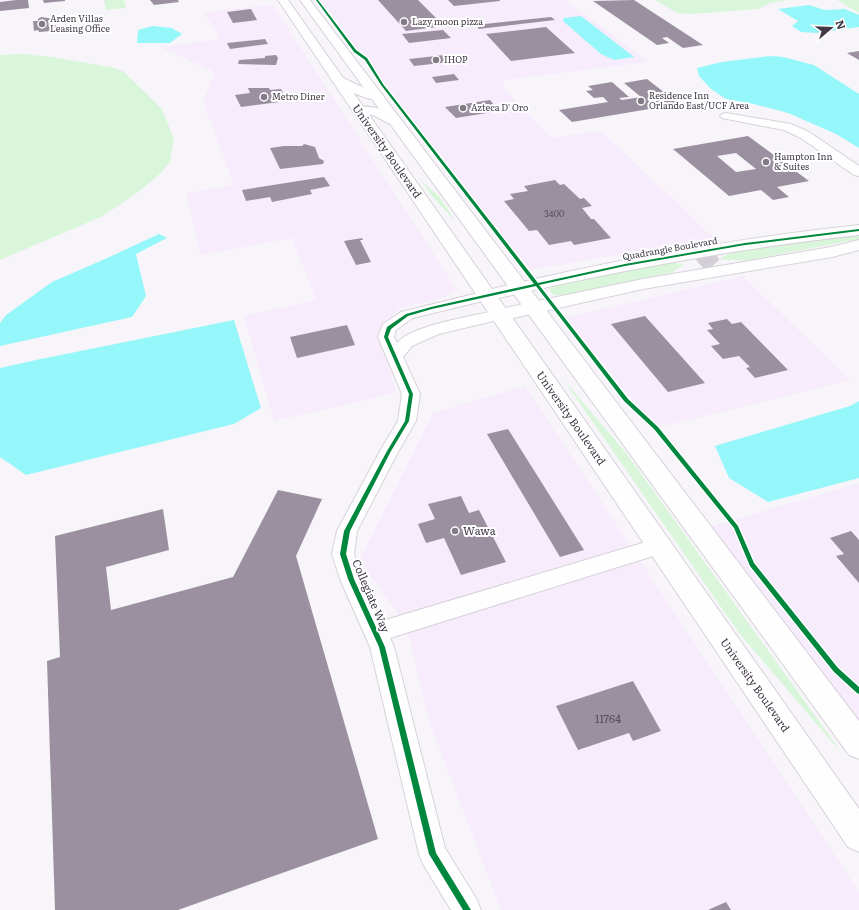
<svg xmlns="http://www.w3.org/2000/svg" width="859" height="910" font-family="Literata,serif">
<rect width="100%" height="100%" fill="#f8f5fa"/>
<!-- built -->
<path fill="#f6ecfc" d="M319,0h246l84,62 -145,18v8l47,50 50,-7 114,108 -189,31z
M273,5l184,285 -11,7 -46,11 -19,17 -2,11 17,57 -122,28 -30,-105 72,-16 -24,-62 -91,17 -15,-62 48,-8 -31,-84 12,-29 -55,-25 60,-8 -16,-27z
M743,276l107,104 -194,48 -91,-110z
M525,386l334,506v18h-358l-72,-189 -23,-97 -47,-63 74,-148z
M859,483v250l-153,-205z"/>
<!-- green -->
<path fill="#d9f6da" d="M104,0h20l2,8 -20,2z
M655,0h133l-18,3 -12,6 -67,5 -14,-1z
M837,0h22v13z
M22,54l31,3 62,11 9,4 38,37 12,30 -4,23 -8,10 -25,21 -34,23 -103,44v-205z
M421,181l17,14 19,28 -26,-28z
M859,232v7l-110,21h-27l-2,-2 21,-9z
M664,262l20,2 -11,8 -109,24 -11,-1 -4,-6 6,-4z
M563,379l64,75 217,302 -105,-123z"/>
<!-- water -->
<path fill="#95f7f9" d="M809,5l16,5 20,-1 14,6v12l-43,6 -15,-1 -9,-6 6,-5 -20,-12z
M581,16l53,41 -20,3 -13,-6 -38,-33 1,-3z
M153,26l19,2 10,6 -12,9h-33l1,-13z
M770,56l13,1 31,8 45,29v54l-23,-14 -48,-21 -34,-9 -28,-5 -15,-10 -12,-13 -2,-8 25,-6z
M159,234l8,4 -31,16 10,42 -14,21 -132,29v-23l6,-8 46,-33 53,-23z
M234,320l27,88 -27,16 -208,51 -26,-18v-89l36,-8z
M859,401v77l-91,24 -39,-24 -14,-32 135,-40z"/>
<!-- building -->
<path fill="#9b90a0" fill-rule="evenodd" d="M16,0h12l1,8 -29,3v-9z
M43,0h22v1l-21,2z
M150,0h28l1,2 -25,3z
M378,0h40l26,26 -38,5z
M448,0h52v1l-46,5z
M634,0l69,45 -20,3 -16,-11 -5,1 7,5 -12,2 -64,-44z
M251,9l6,11 -24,3 -6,-11z
M41,17l14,2 1,2 -5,1 1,4 4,-1v3l-4,1v2l-13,1 -1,-2 -4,1 -1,-10h5v-2z
M551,17l4,3 -76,9 -3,-4z
M546,27l29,26 -64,8 -25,-27z
M443,30l8,8 -42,5 -7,-9z
M265,39l3,5 -38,5 -3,-6z
M859,51v9l-12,-7z
M453,54l6,7 -45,5 -5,-7z
M276,55l2,3 -2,7 -38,-1 1,-4 26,-2v-2z
M454,74l5,6 -23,3 -4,-6z
M647,79l32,25 -107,18 -13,-12 49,-8 -5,-5 -9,1 -8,-7 7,-1 -5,-4 24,-4 17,15 -10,1 3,2 19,-3 -17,-14z
M248,88h21l1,2 11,-1 6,12 -46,6 -6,-12 15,-2z
M490,100l9,11 -43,7 -11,-11z
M748,136l61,45 -32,6 12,10 -16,3 -12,-10 -32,6 -56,-47zM736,153l20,16 -20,3 -19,-16z
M304,144l11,3 4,11 5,3 -1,3 -43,5 -10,-21 14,-2h18z
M324,177l6,9 -20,4 2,4 -40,8 -2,-5 -24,4 -4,-11z
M555,180l5,5 4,-1 16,15 4,-1 8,8 -10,2 9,11h3l17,19 -37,7 -3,-4 -22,4 -12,-15 -8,1 -25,-30 10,-2 -4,-5 18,-3 -4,-5z
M362,238l1,2h-3l11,22 -15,3 -12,-24z
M645,316l60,67 -37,9 -57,-68z
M727,319l5,5 9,-2 47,48 -33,8 -9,-10 4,-1 -11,-11 -16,3 -12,-13 9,-2 -13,-14 6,-1 -5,-6z
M347,325l8,20 -58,13 -7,-21z
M508,429l76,121 -24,7 -73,-123z
M278,490l44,9 -26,57 82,283 -200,71h-123l-8,-249 13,-4 -5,-121 108,-27 6,41 -63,17 5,43 122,-33z
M461,496l8,17 10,-3 27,52 -45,13 -17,-37 -18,5 -8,-19 17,-5 -7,-15z
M851,531l8,9v43l-23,-27 8,-2 -14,-16z
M633,681l28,50 -28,10 -4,-8 -51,17 -22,-44z
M726,902l5,8h-23z"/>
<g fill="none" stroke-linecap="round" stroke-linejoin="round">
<!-- tertiary-tunnel -->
<path stroke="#d3cfd6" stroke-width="18" stroke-dasharray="18 10" stroke-linecap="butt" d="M701,252l17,19"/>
<!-- minor casing -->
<g stroke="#d7d2da" stroke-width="2">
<path id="minor" d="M726,113l65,11 18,8 50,34v10l-5,-1 -53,-37 -17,-8 -62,-12 -2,-2 2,-2z
M486,291l5,2 3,3 -3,3 -78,19 -17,12 -2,7 3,6c14,-18 80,-28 103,-33l6,2 2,3 -2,3 -67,16 -27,12 -9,11 17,37 -4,27 -18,31 -41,79 -3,23 8,25 20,42 277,-83 7,2 3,6 -3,6 -276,86 4,9 51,201 32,52 4,10h-30l-28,-46 -4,-10 -49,-207 -30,-68 -8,-25 5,-23 43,-80 18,-30 4,-27 -24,-57 5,-13 18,-12z"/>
</g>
<!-- tertiary casing -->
<g stroke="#d7d2da" stroke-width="2">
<path id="tertiary" d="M337,75l23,11 21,7 1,3 -1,3c-14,3 -37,-11 -48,-17l-2,-3 2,-3z
M359,106c13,1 32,2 41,14l-2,3h-10l-15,-8 -19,-2 -2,-3 2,-3z
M859,225v10c-126,14 -250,37 -373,66l-6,-1 -3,-4 3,-4c125,-31 251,-53 379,-67z
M859,240v10l-27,7 -189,32 -143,32 -7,-2 -2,-4 2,-4 7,-2 143,-30 188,-32z"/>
</g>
<!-- primary casing -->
<g stroke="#d7d2da" stroke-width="2">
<path id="primary" d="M278,0h10l571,809v43l-11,-5z
M300,0h10l549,721v38l-10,-4z"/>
</g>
<!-- minor -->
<use href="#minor" fill="#fefefe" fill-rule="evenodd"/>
<!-- tertiary -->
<use href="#tertiary" fill="#fefefe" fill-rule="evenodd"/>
<!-- primary -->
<use href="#primary" fill="#fefefe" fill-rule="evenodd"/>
<!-- cycleway casing -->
<g stroke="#fff" stroke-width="3">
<path id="cycleway" d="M316,0h2l38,50 11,8 16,26 155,199 87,-19 120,-21 114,-14v2l-114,14 -120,21 -86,19 89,114 30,28 80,99 16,37 84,105 21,19v7l-2,-1 -23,-21 -84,-106 -16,-38 -80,-99 -30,-28 -88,-115 -104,23 -24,7 -17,13 -3,8 25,57 -4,27 -18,30 -41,80 -4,23 8,25 31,68 51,206 35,57h-8l-34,-56 -50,-207 -31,-68 -8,-25 4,-23 43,-80 18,-30 4,-27 -25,-57 3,-10 19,-13 25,-7 103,-23 -153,-199 -16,-25 -11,-8z"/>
</g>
<!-- cycleway -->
<use href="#cycleway" fill="#00873e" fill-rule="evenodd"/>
</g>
<!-- markers -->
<g fill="#817b85" stroke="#fff" stroke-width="1.5">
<circle cx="404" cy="22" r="4"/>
<circle cx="42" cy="24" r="4"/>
<circle cx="436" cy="60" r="4"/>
<circle cx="264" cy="97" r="4"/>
<circle cx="641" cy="101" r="4"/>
<circle cx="463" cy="108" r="4"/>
<circle cx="766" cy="162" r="4"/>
<circle cx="455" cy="531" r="4"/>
</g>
<g text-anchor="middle" stroke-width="4" stroke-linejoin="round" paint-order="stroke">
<!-- far-poi labels -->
<g font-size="9" fill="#413946" stroke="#fff" text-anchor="start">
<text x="50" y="22">Arden Villas<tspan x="50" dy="10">Leasing Office</tspan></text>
<text x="412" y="25">Lazy moon pizza</text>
<text x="444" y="63">IHOP</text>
<text x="649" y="99">Residence Inn<tspan x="649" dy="10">Orlando East/UCF Area</tspan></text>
<text x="272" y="100">Metro Diner</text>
<text x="471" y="111">Azteca D' Oro</text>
<text x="774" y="160">Hampton Inn<tspan x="774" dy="10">&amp; Suites</tspan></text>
</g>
<!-- number labels -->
<g font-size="9" fill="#584f5c">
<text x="554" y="217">3400</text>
</g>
<!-- far-street labels -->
<g font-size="9" fill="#413946" stroke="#fff">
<text transform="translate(670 249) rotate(-10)" y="3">Quadrangle Boulevard</text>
</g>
<!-- street labels -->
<g font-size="11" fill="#413946" stroke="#fff">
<text transform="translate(387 151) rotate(55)" y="4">University Boulevard</text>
<text transform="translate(571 418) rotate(55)" y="4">University Boulevard</text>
<text transform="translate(371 596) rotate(67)" y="4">Collegiate Way</text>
<text transform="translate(755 685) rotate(55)" y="4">University Boulevard</text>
</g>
<!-- poi labels -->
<g font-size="11" fill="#413946" stroke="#fff" text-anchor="start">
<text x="463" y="535">Wawa</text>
</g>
<!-- near-number labels -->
<g font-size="11" fill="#584f5c">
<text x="608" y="723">11764</text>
</g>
</g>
<!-- north arrow -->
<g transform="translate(831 28) rotate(71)" stroke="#ffffff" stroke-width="3" paint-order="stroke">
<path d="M0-3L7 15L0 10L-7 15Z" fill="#413946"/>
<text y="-6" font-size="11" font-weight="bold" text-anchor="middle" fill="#413946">N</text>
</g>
</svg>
